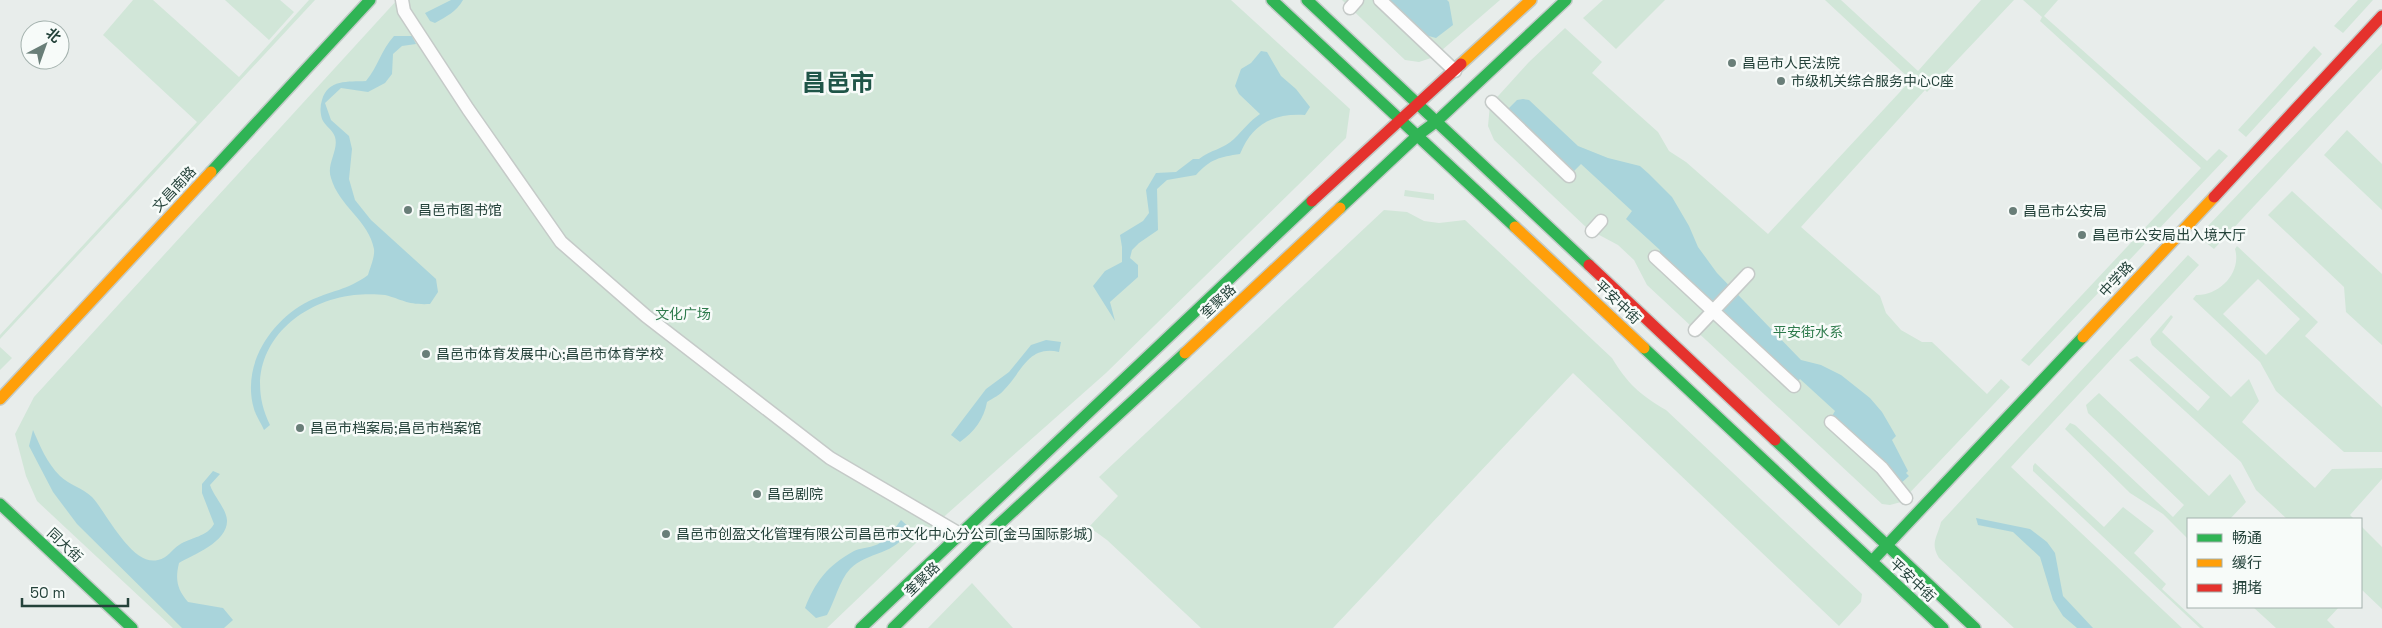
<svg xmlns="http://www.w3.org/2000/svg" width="2382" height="628" font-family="'Space Grotesk','Noto Sans SC',sans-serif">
<rect width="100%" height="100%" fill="#e8edeb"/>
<!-- green -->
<path fill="#d1e6d8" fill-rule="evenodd" d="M133,0h20l86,77 70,-77h6l-315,339v-4l197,-213 -94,-87z
M225,0h55l14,12 -25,28z
M397,0h834l119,109 -4,29 -240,235 -168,149 -111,106h-654l-136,-127 -11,-25 -11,-42 19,-37z
M1342,0h158l-66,57 -15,5 -14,-2z
M1603,0h62l-49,49 -33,-31z
M1825,0h16l77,71 63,-71h33l-87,92 -2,-2 -124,137 79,69 6,17 15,17 21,12h10l55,52 14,-15 9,8 -109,115 -11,3 -8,-1 -235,-219 -13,-25 -16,-15 -30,-16 -94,-89 -6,-14 2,-21 39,-43 36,-34 37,34 -10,11 66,59 11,19 17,11 82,72 143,-154z
M2023,0h35l-14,16 163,145 12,-12 9,7 -199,210 -8,-6 180,-192 -161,-147 2,-4z
M2358,0h15l-30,33 -9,-7z
M2382,43v26l-168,180 -9,-7 2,-15z
M2314,46l8,8 -76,83 -8,-7z
M2347,130l35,34v46l-58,-55z
M1405,190l29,4v6l-30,-4z
M2292,191l90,83v71l-36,-33 -2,-25 -76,-72z
M1384,210l23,2 17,9 15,2 26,-3 147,138c15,25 28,37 54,52l196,184 -1,8 -22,24 -266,-253 -240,255h-132l-94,-88 -18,-13 29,-31 -19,-19z
M2237,246l81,76 -13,14 77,71v45h-38l-68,-61 -16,-29 -67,-63 3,-4c23,1 46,-22 39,-46zM2258,279l42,40 -34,36 -43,-41z
M2188,255l11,10 -188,202 171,161h-168l-75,-70c-9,-15 -2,-20 2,-36z
M2171,315l2,2 -11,15 69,65 18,-18 10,22 -17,21 73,66 17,-19 50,-1v11l-32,36 4,4h-67l-31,-29 -15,-28 -112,-102 8,-4 61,55 12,-14 -58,-52 -2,-6z
M0,347l12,11 -12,12z
M2099,393l110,103 21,-22 16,28 -16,17h-42v20l-25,-25 -33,-21 -65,-64 5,-6 5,2 98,92 11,-12 -96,-92 -2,-8z
M2035,463l69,64 19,-20 31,24 -20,22 32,31 -4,5 42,39h-4l-167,-157v-5z
M2361,526l21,21v62l-21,-20z
M972,583l41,45h-85z
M2253,607h86l-12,13 8,8h-59z"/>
<!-- water -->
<path fill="#a9d4db" d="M451,0h12c-7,12 -16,16 -28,23l-5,-2 -5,-8z
M1387,0h60l2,2 4,23 -17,13 -11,-3z
M394,36h18l4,8 -14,2 -9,8 -1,20 -7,9 -17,9 -27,-4 -16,15 6,17 18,16 3,13 -3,30 6,21 16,20 65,59 2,13 -8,12c-23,1 -26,-4 -45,-9 -8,-1 -22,-1 -31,0 -66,8 -116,65 -84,130l-6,5c-3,-7 -8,-14 -10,-21 -13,-44 17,-89 55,-108 21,-10 39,-11 59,-26 2,-7 7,-18 6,-26 -5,-28 -35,-43 -43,-71 -5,-14 8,-28 4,-41 -2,-7 -10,-11 -13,-18 -2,-7 -2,-13 0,-19 6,-21 26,-18 44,-19 12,-14 15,-31 28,-45z
M1261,51l6,1 14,24 15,13 14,18 -5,8c-32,-2 -53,9 -65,39 -20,3 -30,5 -44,21l-29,5 -10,9 1,41 -19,13 -7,7 -2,8 8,7v12l-28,25 5,19 -22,-35 12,-15 17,-9v-15l-2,-12 23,-14 6,-8 -3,-23 10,-17 20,-1 17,-13h6c11,-9 25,-10 35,-20 9,-9 16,-18 26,-25l-21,-20 -4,-8 6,-17 10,-6z
M1523,99l6,1 49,46 30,12 32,8 9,8 23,23 17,29 9,21 19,26 84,87 20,5 20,10 29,23 12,14 14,24 -4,4 16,31 -2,2 3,3 -10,9 -13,-20 -54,-49 3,-5 -35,-32 -4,4 -138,-128 2,-5 -34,-31 6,-8 -51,-47 -9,9 -66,-62 11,-11z
M1046,340l15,2 -2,10c-31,-7 -37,20 -55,38 -4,5 -11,8 -17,12 -3,17 -13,30 -27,40l-9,-7 35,-46 23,-17 22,-27z
M33,430c7,16 14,33 27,46 9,9 23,12 32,21 14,15 40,70 66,63 10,-2 13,-10 21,-15 12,-8 28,-8 35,-21l-12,-31v-9l11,-13 7,3 -10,11c4,12 16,23 17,35 1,22 -33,34 -48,43 -4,17 -2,26 9,39l35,6 10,12 -9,8h-42l-105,-104 -24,-32 -24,-46z
M1976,518l54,11 17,13 8,11 8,43 30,32h-16l-14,-12 -10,-16 -13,-43 -27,-25 -35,-7z
M901,520l9,8c-15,29 -41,22 -60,41 -11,12 -15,32 -23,46l-11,3 -11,-10c10,-26 23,-43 49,-57 6,-3 13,-3 19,-5 12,-3 21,-16 28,-26z"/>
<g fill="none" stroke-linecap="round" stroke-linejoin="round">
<!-- street casing -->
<g stroke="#c5cac8" stroke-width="15">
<path id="street" d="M402,0l2,11 64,98 93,133 85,74 184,142 128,75
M1380,0l75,71
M1350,8l7,-8
M1492,102l77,74
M1592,231l9,-10
M1655,257l139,129
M1695,330l53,-56
M1831,422l51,46 24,30"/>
</g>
<!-- fast casing -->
<g stroke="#c3cbc8" stroke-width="14">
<path id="fast" d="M1272,0l243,227
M1307,0l282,265
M211,172l159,-172
M1340,208l78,-73 19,-14 129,-121
M1644,348l299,280
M1775,440l200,188
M0,504l132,124
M1872,561l211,-224
M861,628l451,-427
M893,628l102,-100 190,-175"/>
</g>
<!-- slow casing -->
<g stroke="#c3cbc8" stroke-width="14">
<path id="slow" d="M1461,64l70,-64
M1515,227l129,121
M2083,337l131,-140
M1185,353l155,-145
M0,399l211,-227"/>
</g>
<!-- jam casing -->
<g stroke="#c3cbc8" stroke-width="14">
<path id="jam" d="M2214,197l168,-181
M1312,201l149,-137
M1589,265l186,175"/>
</g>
<!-- street -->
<use href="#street" stroke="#fcfcfc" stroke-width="12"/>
<!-- fast -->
<use href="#fast" stroke="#30b455" stroke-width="11"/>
<!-- slow -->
<use href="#slow" stroke="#ff9f0a" stroke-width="11"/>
<!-- jam -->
<use href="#jam" stroke="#e5322d" stroke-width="11"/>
</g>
<!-- markers -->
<g fill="#697e78" stroke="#f7fbf9" stroke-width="2">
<circle cx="1732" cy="63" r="5"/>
<circle cx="1781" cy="81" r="5"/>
<circle cx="408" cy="210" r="5"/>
<circle cx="2013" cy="211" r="5"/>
<circle cx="2082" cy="235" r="5"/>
<circle cx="426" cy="354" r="5"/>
<circle cx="300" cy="428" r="5"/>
<circle cx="757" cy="494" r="5"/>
<circle cx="666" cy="534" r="5"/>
</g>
<g text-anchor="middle" stroke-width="5" stroke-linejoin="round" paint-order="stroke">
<!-- poi labels -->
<g font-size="14" fill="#24423a" stroke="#f7fbf9" text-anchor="start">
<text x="1742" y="68">昌邑市人民法院</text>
<text x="1791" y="86">市级机关综合服务中心C座</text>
<text x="418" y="215">昌邑市图书馆</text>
<text x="2023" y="216">昌邑市公安局</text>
<text x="2092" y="240">昌邑市公安局出入境大厅</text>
<text x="436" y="359">昌邑市体育发展中心;昌邑市体育学校</text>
<text x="310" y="433">昌邑市档案局;昌邑市档案馆</text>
<text x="767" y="499">昌邑剧院</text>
<text x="676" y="539">昌邑市创盈文化管理有限公司昌邑市文化中心分公司(金马国际影城)</text>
</g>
<!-- street labels -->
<g font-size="14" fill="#24423a" stroke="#f7fbf9">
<text transform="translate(174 189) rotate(-47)" y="5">文昌南路</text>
<text transform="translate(2116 279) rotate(-47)" y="5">中学路</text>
<text transform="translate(1218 301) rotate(-43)" y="5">奎聚路</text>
<text transform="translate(1618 302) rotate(43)" y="5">平安中街</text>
<text transform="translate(65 545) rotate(43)" y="5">同大街</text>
<text transform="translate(922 579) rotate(-44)" y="5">奎聚路</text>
<text transform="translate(1913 580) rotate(43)" y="5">平安中街</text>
</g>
<!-- park labels -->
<g font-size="14" fill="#2d7a4b" stroke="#f7fbf9">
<text x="683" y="319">文化广场</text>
<text x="1808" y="337">平安街水系</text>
</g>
<!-- town labels -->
<g font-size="24" font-weight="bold" fill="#1f5548" stroke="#f7fbf9">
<text x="838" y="91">昌邑市</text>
</g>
</g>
<!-- legend -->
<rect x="2187" y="518" width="175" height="90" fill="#f7fbf9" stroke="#a3b1ad"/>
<rect x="2197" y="534" width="25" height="8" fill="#30b455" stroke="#a3b1ad"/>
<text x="2232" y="543" font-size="15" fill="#24423a">畅通</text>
<rect x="2197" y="559" width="25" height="8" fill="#ff9f0a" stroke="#a3b1ad"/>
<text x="2232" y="568" font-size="15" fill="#24423a">缓行</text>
<rect x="2197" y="584" width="25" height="8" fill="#e5322d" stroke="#a3b1ad"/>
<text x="2232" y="593" font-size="15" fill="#24423a">拥堵</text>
<!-- north arrow -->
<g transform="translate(45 45) rotate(41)"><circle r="24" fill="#f7fbf9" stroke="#a3b1ad"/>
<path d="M0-4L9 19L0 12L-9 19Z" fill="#697e78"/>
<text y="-8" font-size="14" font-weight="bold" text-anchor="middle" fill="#24423a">北</text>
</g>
<!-- scale -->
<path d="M22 598v8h106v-8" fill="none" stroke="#24423a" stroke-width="2.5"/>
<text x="30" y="598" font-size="15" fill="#24423a" stroke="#f7fbf9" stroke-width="4" paint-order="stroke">50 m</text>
</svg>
